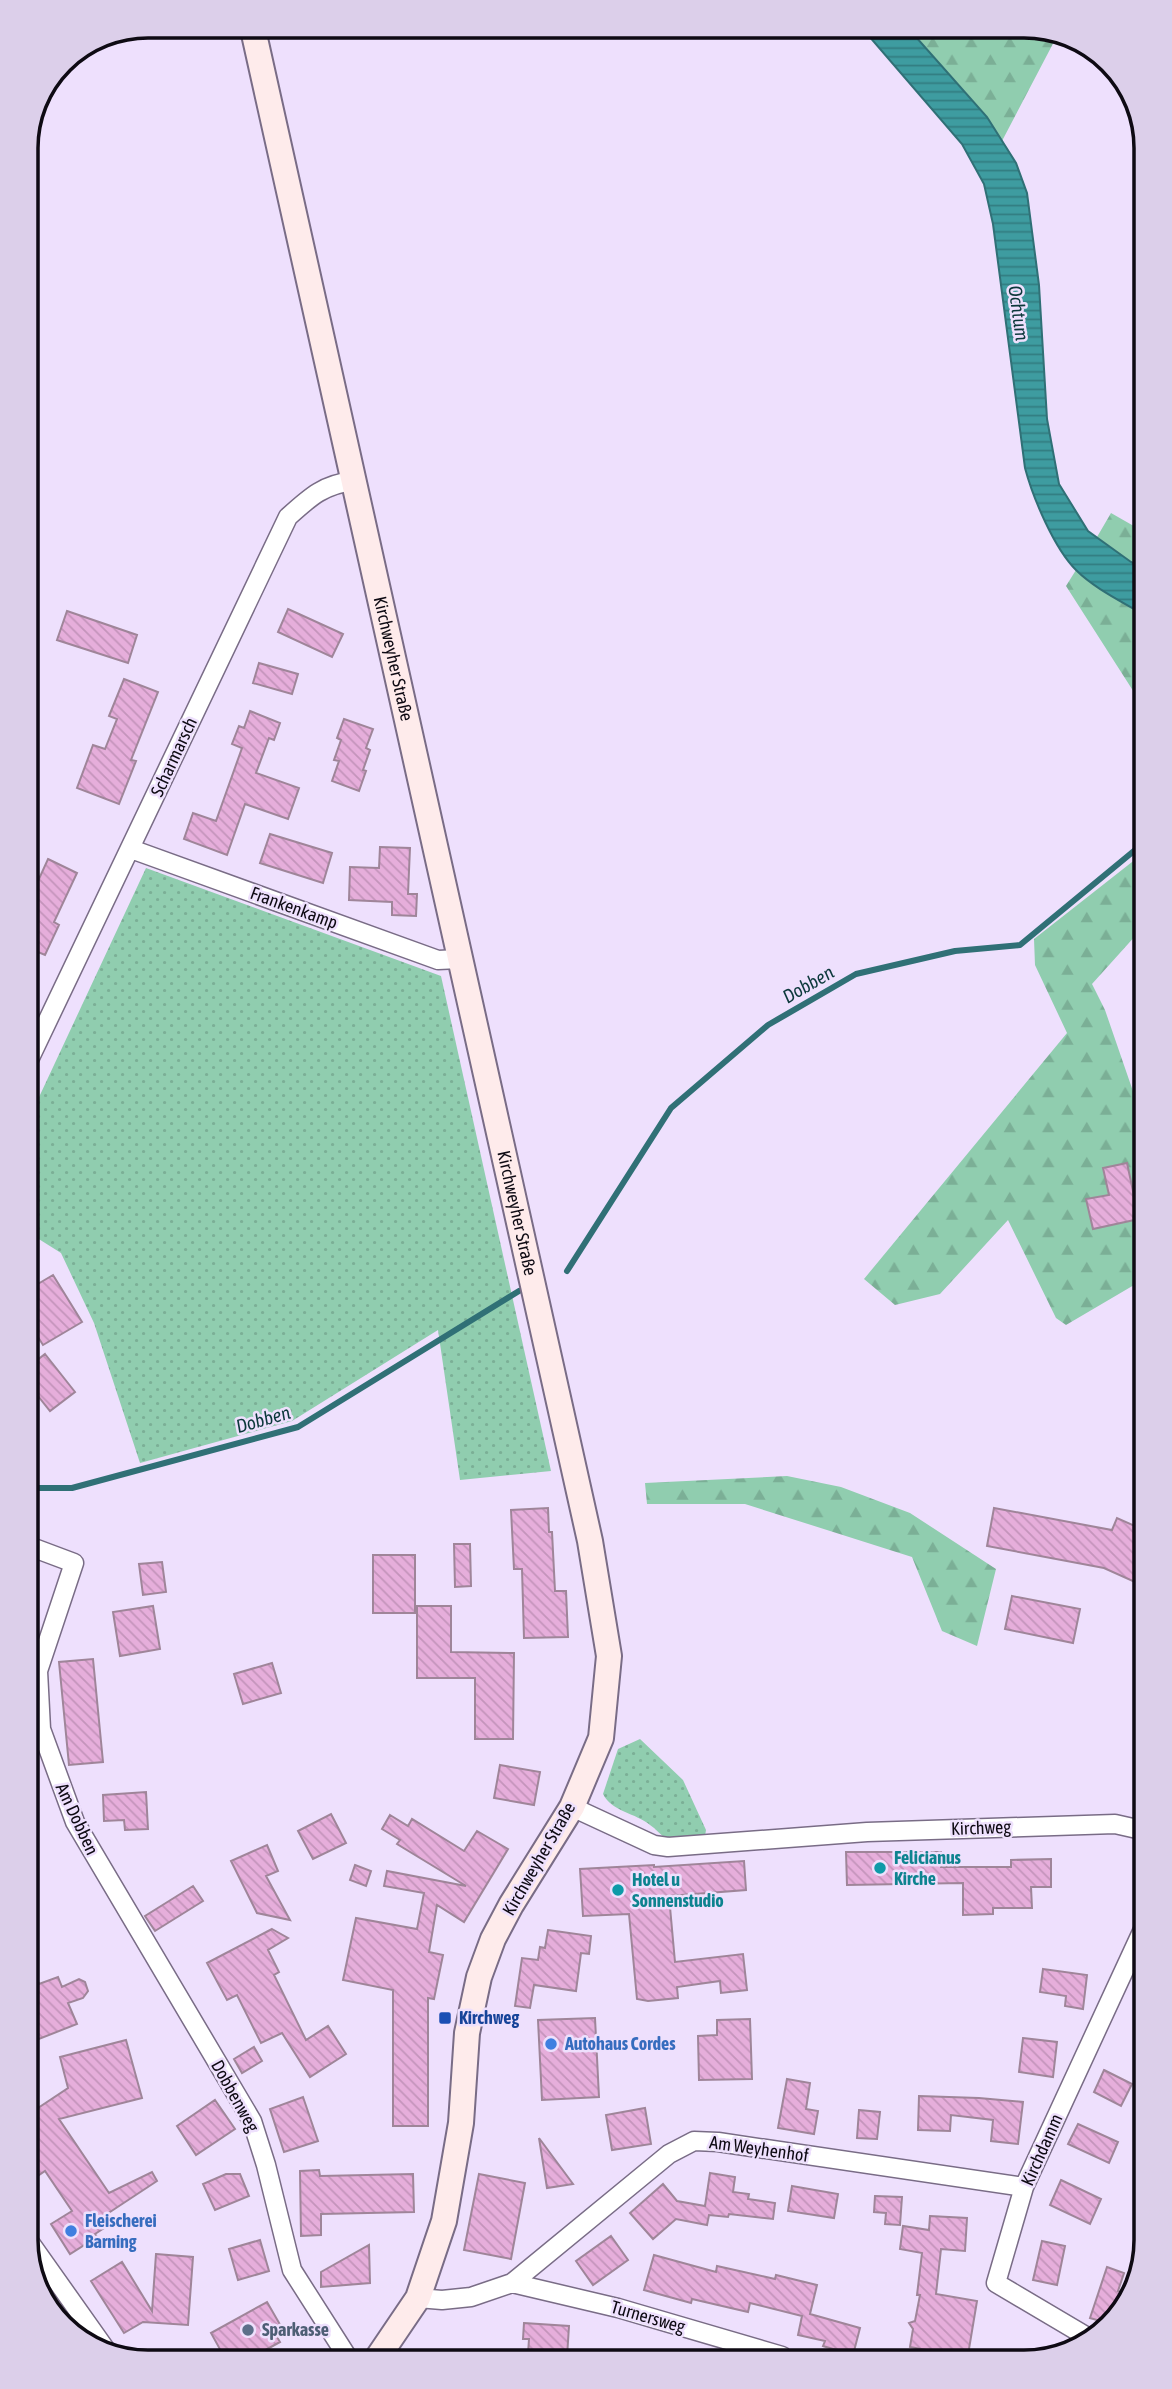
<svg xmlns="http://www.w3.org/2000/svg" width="1172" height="2389" font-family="'Asap Condensed',sans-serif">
<defs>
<pattern id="grass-dots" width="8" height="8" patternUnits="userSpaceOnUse" patternTransform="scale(1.75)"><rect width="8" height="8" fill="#90cdaf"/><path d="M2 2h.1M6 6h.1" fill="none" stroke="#7baf96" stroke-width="1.8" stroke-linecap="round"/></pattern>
<pattern id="forest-firs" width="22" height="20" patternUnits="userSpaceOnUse" patternTransform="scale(1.75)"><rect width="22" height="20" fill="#90cdaf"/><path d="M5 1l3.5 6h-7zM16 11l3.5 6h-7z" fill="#7baf96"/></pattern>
<pattern id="water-rules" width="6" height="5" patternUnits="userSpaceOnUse" patternTransform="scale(1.75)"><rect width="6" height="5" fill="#3e9ca0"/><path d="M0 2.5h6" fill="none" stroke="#327d81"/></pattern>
<pattern id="building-back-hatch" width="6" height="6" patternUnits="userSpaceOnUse" patternTransform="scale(1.75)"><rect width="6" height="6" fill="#e6aedb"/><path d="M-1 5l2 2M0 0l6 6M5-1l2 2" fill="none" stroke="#c494bb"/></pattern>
</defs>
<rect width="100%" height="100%" fill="#eee0fd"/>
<!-- grass -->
<path fill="url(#grass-dots)" d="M146,868l295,108 110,495 -91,9 -22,-150 -146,91 -152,42 -46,-140 -33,-70 -35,-22v-106z
M640,1739l43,41 23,50 -1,6 -38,4c-6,-5 -11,-11 -17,-15 -14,-12 -38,-13 -47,-31l15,-45z"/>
<!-- forest -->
<path fill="url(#forest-firs)" d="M1032,27l25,9 -55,105 -15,-24 -79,-89z
M1111,513l35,20v37l-15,-8 -34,-25z
M1076,570l15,12 55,34v95l-80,-125z
M1146,851v73l-54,60 13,26 41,119v149l-80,47 -10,-7 -48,-98 -68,74 -45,11 -31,-26 203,-246 -32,-68 -1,-26z
M787,1476l54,11 69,26 86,56 -19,77 -35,-15 -30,-74 -167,-53h-98l-2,-21z"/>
<!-- water -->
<path fill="url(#water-rules)" stroke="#307076" stroke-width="2" d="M862,28h46l79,89 29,46 11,30 12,92 8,134 12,65 29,47 43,31 15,8v46c-23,-14 -51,-27 -70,-46 -22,-22 -43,-72 -51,-102l-32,-244 -9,-40 -22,-40z"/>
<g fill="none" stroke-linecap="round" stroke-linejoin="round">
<!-- stream -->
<path stroke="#307076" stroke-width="6" d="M567,1271l104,-163 97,-83 88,-51 99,-23 65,-6 126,-104
M26,1488h46l226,-61 221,-136"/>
</g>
<!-- building -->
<path fill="url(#building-back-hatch)" stroke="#9f8599" stroke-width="2" d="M288,609l55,25 -11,23 -54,-25z
M67,611l70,24 -9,28 -71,-23z
M259,663l39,11 -6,20 -39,-11z
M124,679l34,13 -27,68 5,1 -17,43 -42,-16 16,-43 12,4 12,-30 -8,-3z
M250,711l30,12 -6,17 -5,-2 -13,35 43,15 -11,31 -43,-15 -18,51 -43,-16 9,-26 23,8 26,-73 -10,-4 7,-18 5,2z
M344,719l29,10 -7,19 4,2 -7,20 3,1 -7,20 -27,-10 7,-20 -5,-1 7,-20 -4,-2z
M270,834l62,19 -9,30 -63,-20z
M380,847l30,1 -2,46h9l-1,22 -24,-1v-13l-43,-2 1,-33 29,1z
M48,859l29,14 -23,49 5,3 -14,30 -19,-8v-28l12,-25 -5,-2z
M1127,1163l12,56 -46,10 -7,-30 23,-4 -6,-27z
M53,1275l29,47 -39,23 -17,-27v-27z
M45,1354l30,38 -25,19 -24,-30v-12z
M548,1508l1,24h3l3,59h11l2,46 -44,1 -2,-69h-8l-3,-59z
M994,1508l118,22 5,-12 29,13v56l-42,-19 -117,-22z
M454,1544h16l1,42 -16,1z
M373,1555h42v58h-42z
M162,1562l4,30 -23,3 -4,-31z
M1012,1596l68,13 -7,34 -68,-14z
M153,1606l7,43 -40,7 -7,-44z
M417,1606h34v46l63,1 -1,86h-38v-61h-58z
M93,1659l10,103 -34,3 -10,-103z
M272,1663l9,30 -38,11 -9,-30z
M500,1765l40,7 -6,33 -40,-7z
M146,1792l2,37 -23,1 -1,-10 -20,1 -1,-26z
M331,1814l15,29 -33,16 -15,-28z
M390,1815l18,11 4,-7 52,32 13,-20 31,18 -44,73 -27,-17 -8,47 14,3 -9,44 -6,-1v128h-35v-136l-50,-10 13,-62 61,11 7,-36 -40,-7 3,-15 79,15 -69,-42 3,-4 -18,-11z
M267,1845l11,26 -12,5 24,44 -33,-7 -26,-52z
M846,1852h95v15h70v-7l40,-1v28h-20l1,21h-39v6l-30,1v-32l-116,2z
M744,1861l2,29 -77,6 6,66 68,-8 4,36 -26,3 -1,-12 -43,6 1,11 -30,3 -11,-2 -8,-85 -46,2 -3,-47 74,-4v2z
M355,1865l16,6 -5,15 -16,-6z
M193,1886l10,15 -48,30 -10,-15z
M272,1929l16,9 -20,12 11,22 -5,3 32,65 22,-14 18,28 -36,23 -28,-44 -21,10 -24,-48 -10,5 -20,-37z
M548,1930l43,6 -2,18 -8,-1 -5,38 -42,-6 -4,23 -15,-2 7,-48 16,2 2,-13 5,1z
M26,1953l13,31 19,-7 4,10 17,-8 6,3 3,9 -5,7 -15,5 9,21 -51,20z
M1043,1969l44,6 -4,34 -18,-3 1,-10 -26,-4z
M595,2018l4,79 -57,3 -4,-80z
M750,2019l2,60 -53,1 -1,-44 19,-1v-15z
M1023,2038l34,4 -4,35 -34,-5z
M126,2040l16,58 -83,21 50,74 43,-21 5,9 -50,33 5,9 -17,11 2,3 -27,17 -19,-30 21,-13 -27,-40 -19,13v-68l42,-28 -8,-31z
M254,2047l8,14 -20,12 -8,-14z
M1104,2070l28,14 -11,22 -27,-14z
M787,2079l23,4 -4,26 12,2 -4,23 -36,-6z
M919,2096l60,2 44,4 -5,42 -27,-3 2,-21 -42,-5 -1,16 -32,-1z
M303,2097l15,44 -34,11 -14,-43z
M215,2100l20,29 -39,26 -19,-29z
M645,2108l6,36 -39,6 -6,-35z
M859,2110l21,2 -3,27 -20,-1z
M1078,2124l40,18 -9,21 -41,-19z
M539,2138l34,46 -26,4z
M319,2170l1,6 93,-2 1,38 -93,2v21l-20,1 -1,-65z
M710,2173l25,4 -2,15 16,2 -1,5 27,4 -2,16 -44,-5 -1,3 -19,-2 -2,10 -31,-6 -23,20 -23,-26 33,-29 14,17 28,5z
M226,2174h14l9,22 -34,14 -12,-26z
M479,2174l46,9 -14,76 -47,-9z
M1061,2180l40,19 -11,25 -40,-19z
M792,2186l46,8 -4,24 -46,-7z
M875,2196l27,1 -2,28 -15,-1 1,-11 -12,-1z
M930,2216l37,2 -2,33 -24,-2 -5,45 41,7 -9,54h-14l-44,-8 3,-18 -4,-6 6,-2 5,-26h-3l5,-42 -22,-4 3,-23 26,4z
M611,2236l17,24 -35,25 -17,-24z
M260,2240l9,31 -31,9 -9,-31z
M1042,2241l23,5 -8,39 -24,-5z
M369,2245l1,38 -49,4v-15z
M156,2254l37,3 -5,68 -45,-3 -19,11 -33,-52 31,-19 30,49z
M654,2255l62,17 1,-6 58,13 1,-4 41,10 -7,29 50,14 -7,27 -30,-9 2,-5 -27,-6 4,-19 -52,-13 -2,9 -56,-13 -1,4 -47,-13z
M1107,2267l17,6 -6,18 8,2 -7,20 -12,10 -17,-5z
M267,2302l15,26 -8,4 6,10 -31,17 -4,-7 -18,10 -16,-29z
M524,2323l45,3 -2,31 -27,1 1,-3 -13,-1 1,-15h-6z"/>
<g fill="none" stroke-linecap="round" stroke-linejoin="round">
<!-- minor casing -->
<g stroke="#796c86" stroke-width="21">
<path id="minor" d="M131,849l307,111 21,-1
M26,1066l262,-549c22,-20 36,-33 66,-36
M26,1545l48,18 -36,108 3,58 34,93 177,299 14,44 26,105 58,91
M572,1807l82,38 14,2 199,-15 248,-8 31,7
M26,2237l80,113
M512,2283l106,25 164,48
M418,2298l24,2 29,-3 41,-14 157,-129 25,-13 24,1 306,45
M1089,2338l-93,-55 28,-96 122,-264"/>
</g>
<!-- secondary casing -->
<g stroke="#796c86" stroke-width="28">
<g id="secondary">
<path id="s1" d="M254,34l336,1507 19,115 -8,82 -29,69 -61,98 -18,34 -14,38 -12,56 -6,90 -17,98 -26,77 -42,62"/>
</g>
</g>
<!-- minor -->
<use href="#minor" stroke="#fff" stroke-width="18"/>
<!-- secondary -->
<use href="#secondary" stroke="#feebeb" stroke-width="24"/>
</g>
<!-- markers -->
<g fill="#0f9aa8" stroke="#eee0fd" stroke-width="2.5">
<circle cx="880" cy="1868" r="7"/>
<circle cx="618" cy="1890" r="7"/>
</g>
<rect fill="#1a4fb4" stroke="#eee0fd" stroke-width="2.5" x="438" y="2011" width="14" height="14" rx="3.5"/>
<g fill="#3f7fe0" stroke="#eee0fd" stroke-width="2.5">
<circle cx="551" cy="2044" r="7"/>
<circle cx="71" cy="2231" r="7"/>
</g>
<circle fill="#5c6f8a" stroke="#eee0fd" stroke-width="2.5" cx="248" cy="2330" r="7"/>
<g text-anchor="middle" stroke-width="5" stroke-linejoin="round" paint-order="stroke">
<!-- street labels -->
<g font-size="18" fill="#0e0a13" stroke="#eee0fd">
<text dy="6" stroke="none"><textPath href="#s1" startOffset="640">Kirchweyher Straße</textPath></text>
<text transform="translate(174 757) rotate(-65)" y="6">Scharmarsch</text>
<text transform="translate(294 908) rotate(20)" y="6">Frankenkamp</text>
<text dy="6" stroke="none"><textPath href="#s1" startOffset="1208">Kirchweyher Straße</textPath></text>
<text transform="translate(77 1819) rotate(65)" y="6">Am Dobben</text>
<text transform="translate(981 1828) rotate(-2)" y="6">Kirchweg</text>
<text transform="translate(539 1859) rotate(-60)" y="6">Kirchweyher Straße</text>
<text transform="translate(235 2096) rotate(61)" y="6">Dobbenweg</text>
<text transform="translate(759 2149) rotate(8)" y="6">Am Weyhenhof</text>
<text transform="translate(1042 2150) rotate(-66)" y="6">Kirchdamm</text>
<text transform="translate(648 2317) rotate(16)" y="6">Turnersweg</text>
</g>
<!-- culture labels -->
<g font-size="18" font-weight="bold" fill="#0d838f" stroke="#eee0fd" text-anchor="start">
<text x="894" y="1864">Felicianus<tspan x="894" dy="21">Kirche</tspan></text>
<text x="632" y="1886">Hotel u<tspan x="632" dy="21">Sonnenstudio</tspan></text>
</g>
<!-- transit labels -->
<g font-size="18" font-weight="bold" fill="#164399" stroke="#eee0fd" text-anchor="start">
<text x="459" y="2024">Kirchweg</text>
</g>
<!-- shop labels -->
<g font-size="18" font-weight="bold" fill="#366cbe" stroke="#eee0fd" text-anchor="start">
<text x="565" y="2050">Autohaus Cordes</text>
<text x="85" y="2227">Fleischerei<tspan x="85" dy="21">Barning</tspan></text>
</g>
<!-- service labels -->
<g font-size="18" font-weight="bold" fill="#4e5e75" stroke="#eee0fd" text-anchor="start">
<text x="262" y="2336">Sparkasse</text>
</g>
<!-- water labels -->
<g font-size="19" font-style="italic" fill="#0c383b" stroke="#eee0fd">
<text transform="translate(1019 313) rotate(82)" y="7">Ochtum</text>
<text transform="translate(808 984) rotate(-30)" y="7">Dobben</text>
<text transform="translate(263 1419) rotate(-16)" y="7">Dobben</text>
</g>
</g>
<!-- crop -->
<path d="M0 0H1172V2389H0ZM148 38H1024A110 110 0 0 1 1134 148V2240A110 110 0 0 1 1024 2350H148A110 110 0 0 1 38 2240V148A110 110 0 0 1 148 38Z" fill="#dccfea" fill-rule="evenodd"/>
<path fill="none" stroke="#0e0a13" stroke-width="3.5" d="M148 38H1024A110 110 0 0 1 1134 148V2240A110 110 0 0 1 1024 2350H148A110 110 0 0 1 38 2240V148A110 110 0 0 1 148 38Z"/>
</svg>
